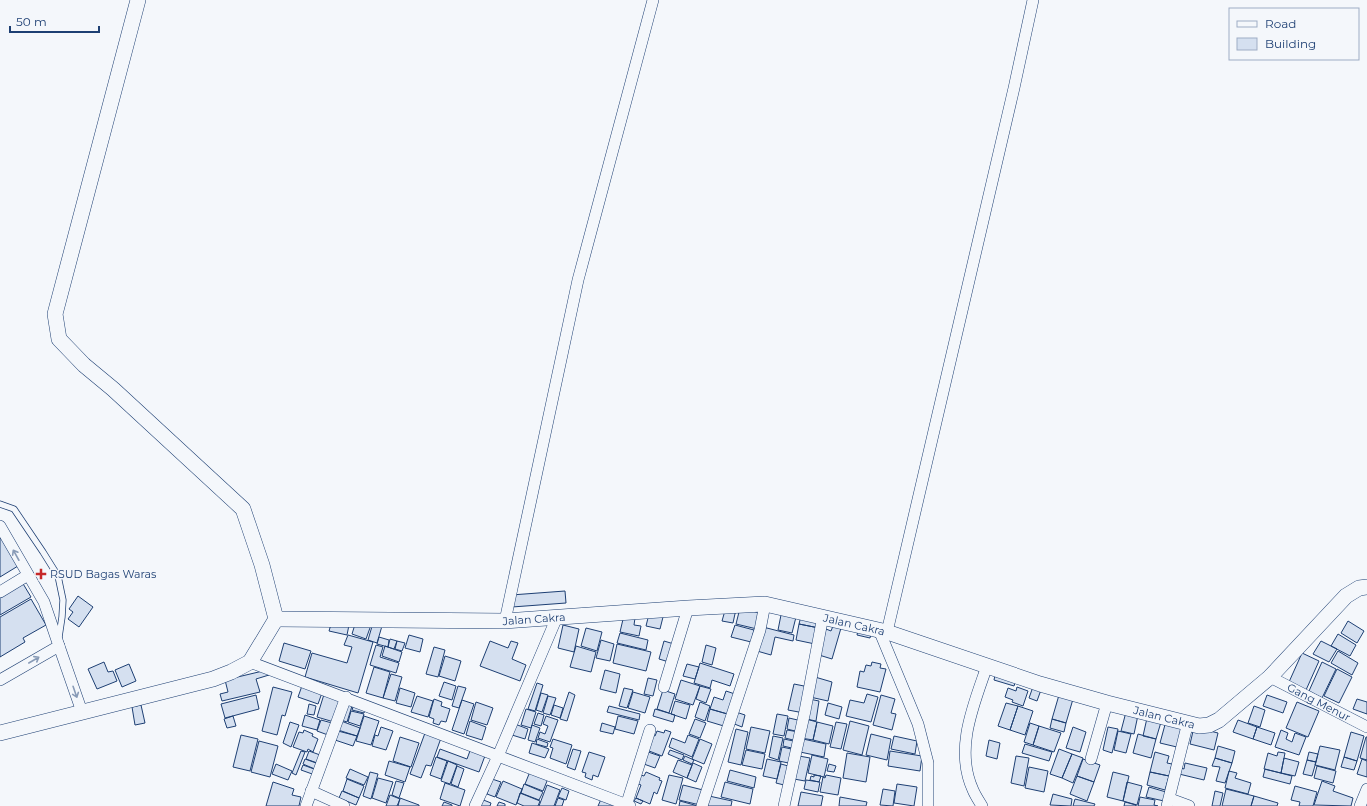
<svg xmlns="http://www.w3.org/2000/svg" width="1367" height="806" font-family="Montserrat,sans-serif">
<rect width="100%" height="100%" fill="#f4f7fb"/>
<!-- building -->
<path fill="#d5e0f0" stroke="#1d3f73" d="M1,538l17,28 -18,11v-38z
M22,582l9,15 -31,18v-20z
M565,591l1,12 -54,4 -1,-12z
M78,596l15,11 -14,20 -11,-8 5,-7 -4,-3z
M31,599l15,26 -23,13 2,4 -25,15v-40z
M726,607l10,2 -3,14 -11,-2z
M740,608l20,5 -3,16 -21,-5z
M782,610l15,3 -5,20 -14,-3z
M802,612l20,4 -3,12 -20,-4z
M649,614l14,3 -3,12 -14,-3z
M624,615l11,3 -1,7 7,1 -2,10 -19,-4z
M332,621l17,4 -2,10 -18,-4z
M356,621l15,4 -5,14 -14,-5z
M1348,621l16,10 -7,12 -16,-10z
M373,623l9,3 -5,17 -9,-3z
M799,624l20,4 -4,16 -19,-4z
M563,625l16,4 -5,23 -16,-4z
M735,625l19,5 -3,12 -20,-5z
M833,626l8,2 -9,31 -13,-4 7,-26 5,2z
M859,626l13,3 -2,9 -13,-3z
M763,627l31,8 -1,6 -18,-4 -4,18 -14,-4z
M586,628l16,4 -5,19 -16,-5z
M620,633l28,7 -2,10 -29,-7z
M1338,634l18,11 -6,11 -19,-10z
M348,635l25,7 -15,51 -53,-16 7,-24 35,10 5,-16 -8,-2z
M409,635l14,4 -3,13 -15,-4z
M379,637l10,3 -1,7 -11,-3z
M390,639l7,2 -3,8 -6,-2z
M601,640l13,4 -4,17 -14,-3z
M397,641l8,2 -3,8 -7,-2z
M490,641l18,7 3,-7 7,2 -6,16 14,6 -6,16 -40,-15z
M664,641l10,3 -5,18 -10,-3z
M1321,641l16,8 -8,13 -16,-8z
M284,643l27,8 -6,18 -26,-8z
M617,644l34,8 -5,19 -33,-8z
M376,645l7,2 -3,10 19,6 -3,10 -26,-8z
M706,645l10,3 -4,17 -10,-3z
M385,646l17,6 -3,10 -17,-6z
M576,646l20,6 -5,20 -21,-5z
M434,647l11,3 -7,27 -12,-3z
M1338,651l20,12 -6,12 -21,-12z
M1302,653l17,8 -13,29 -17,-8z
M445,656l16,5 -6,20 -16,-5z
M104,662l4,10 5,-1 4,10 -20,8 -9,-20z
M872,662l9,2 -1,4 6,1 -6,23 -23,-5 3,-16 4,1 2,-7 5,1z
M1322,662l14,7 -14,29 -13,-7z
M700,663l34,11 -4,12 -18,-6 -2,8 -16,-5z
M129,664l7,17 -14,6 -7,-17z
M687,664l12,3 -4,12 -12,-3z
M374,667l16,5 -7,26 -17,-5z
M1337,669l15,8 -13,26 -15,-7z
M267,670l2,5 -13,4 4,13 -38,9 -2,-7 8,-2 -3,-12z
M605,670l15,4 -4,19 -16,-4z
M996,671l21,6 -3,9 -20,-6z
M391,674l11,3 -7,24 -12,-3z
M815,677l17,5 -4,19 -18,-4z
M648,678l9,2 -4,16 -9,-2z
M681,680l19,6 -7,19 -18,-6z
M444,682l12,4 -4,14 -13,-4z
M303,683l20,7 -5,14 -20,-7z
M537,683l6,2 -8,26 -7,-2z
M794,684l15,3 -5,26 -16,-3z
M1034,684l8,3 -5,14 -8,-3z
M458,686l8,2 -7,20 -7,-2z
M700,686l11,3 -5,14 -10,-4z
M273,687l19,5 -7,24 -3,-1 -5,20 -15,-4z
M1017,687l11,4 -5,15 -11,-4 1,-2 -8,-3 3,-9 8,3z
M400,688l15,5 -4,14 -15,-4z
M624,688l9,2 -6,18 -8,-2z
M663,690l12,4 -6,19 -12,-4z
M325,691l17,6 -8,25 -17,-5z
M726,691l9,3 -4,21 -21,-6 4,-12 9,3z
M569,692l6,3 -8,26 -7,-2z
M633,692l17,5 -5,16 -17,-5z
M541,693l7,2 -6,17 -6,-2z
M867,694l11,3 -7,25 -25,-6 4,-16 14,3z
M256,695l3,14 -34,9 -4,-14z
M881,695l14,4 -4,14 5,1 -4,16 -19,-5z
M1059,695l14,4 -7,24 -14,-4z
M1267,695l20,7 -4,11 -20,-7z
M417,696l16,5 -5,16 -17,-5z
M548,696l8,2 -6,17 -7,-2z
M434,699l8,3 -1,4 9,3 -4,13 -5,-1 -2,4 -6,-2 1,-4 -5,-2z
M809,699l10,2 -3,20 -10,-2z
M1357,699l10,3v12l-14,-5z
M462,700l12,4 -10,30 -12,-4z
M355,701l12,4 -3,8 -12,-3z
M675,701l15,4 -4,14 -15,-5z
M476,702l17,6 -6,17 -16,-5z
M700,702l10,4 -5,15 -10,-4z
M1297,702l22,9 -11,26 -22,-9z
M828,703l14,4 -3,12 -14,-4z
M1006,703l12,3 -8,24 -12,-4z
M309,704l7,2 -2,9 -7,-1z
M346,704l6,2 -5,16 -6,-2z
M141,705l4,18 -10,2 -3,-18z
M554,705l9,3 -3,10 -9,-3z
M609,706l31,8 -1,6 -32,-8z
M1018,706l15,5 -8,24 -15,-5z
M1254,706l11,4 -5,17 -12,-4z
M526,709l10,3 -5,16 -10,-3z
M655,709l20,6 -2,7 -20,-6z
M710,709l21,6 -4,12 -20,-6z
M351,711l13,3 -4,12 -12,-4z
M736,712l9,3 -3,12 -10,-4z
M1126,712l12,3 -4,19 -13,-3z
M538,713l6,2 -3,11 -7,-2z
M777,714l11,2 -4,20 -11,-2z
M305,715l15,5 -3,10 -15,-4z
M233,716l3,10 -9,2 -3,-9z
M364,716l15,5 -8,24 -15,-4z
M546,716l12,4 -8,22 -12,-4 2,-6 5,2 3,-8 -5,-2z
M618,716l20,5 -4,13 -19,-5z
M789,718l13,3 -3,11 -12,-3z
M1147,718l14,4 -5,17 -13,-3z
M695,719l11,4 -6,15 -11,-4z
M806,719l11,3 -4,18 -12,-2z
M1052,719l14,4 -2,9 -14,-4z
M321,720l11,3 -4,12 -11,-4z
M1238,720l19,7 -4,12 -20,-7z
M341,721l19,7 -3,8 -19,-6z
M470,721l16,6 -4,13 -16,-5z
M850,721l19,5 -7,29 -19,-5z
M1166,721l20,5 -5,22 -21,-5z
M290,722l9,3 -8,22 -8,-4z
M817,722l16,4 -4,18 -16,-4z
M836,722l11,2 -6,25 -11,-2z
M602,723l13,4 -2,7 -13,-3z
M1030,723l9,3 -6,19 -9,-3z
M515,724l13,5 -3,10 -13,-4z
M532,725l8,3 -5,14 -7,-2z
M1039,726l22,7 -7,19 -21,-7z
M381,727l12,4 -7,19 -14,-4 3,-11 3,1z
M751,727l19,4 -5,22 -19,-4z
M1073,727l13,5 -6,20 -14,-4z
M1108,727l10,2 -6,24 -9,-3z
M1194,727l24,6 -4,17 -24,-6z
M1257,727l18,6 -4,12 -18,-6z
M736,729l12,3 -7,33 -13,-3z
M304,730l9,4 -1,2 6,3 -5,13 -5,-3 -1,3 -14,-5 6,-15 4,1z
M665,730l6,2 -9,24 -18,-7 6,-15 5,2 2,-5 7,2z
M787,730l12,2 -2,9 -12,-3z
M1281,730l7,3 -2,6 6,3 3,-9 11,4 -7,18 -24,-8z
M338,731l19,5 -4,10 -18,-6z
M1118,731l13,3 -5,19 -12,-3z
M1351,732l13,4 -7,25 -13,-4z
M425,733l16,5 -10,28 -5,-1 -5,13 -11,-4z
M871,734l20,5 -4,21 -21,-5z
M1138,734l18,5 -5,19 -18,-5z
M241,735l17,4 -8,32 -17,-4z
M688,735l11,4 -7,18 -23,-10 3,-9 13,5z
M773,736l10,2 -5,22 -9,-3z
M894,736l23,5 -2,13 -24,-5z
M400,737l19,6 -8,24 -18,-6z
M1366,737h1v23l-7,-2z
M537,739l11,4 -1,4 -11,-3z
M553,739l19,6 -6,19 -16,-6 3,-10 -3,-1z
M700,739l12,5 -8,20 -12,-5z
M784,739l14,3 -2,7 -13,-3z
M803,739l23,5 -2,13 -24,-5z
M989,740l11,3 -3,16 -11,-3z
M259,741l19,5 -8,31 -19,-5z
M532,743l17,6 -4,9 -16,-5z
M1025,744l27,8 -3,9 -27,-8z
M1218,746l17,5 -3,12 -17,-5z
M1320,746l20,4 -5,20 -20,-5z
M782,747l14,3 -3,14 -14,-3z
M471,748l15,5 -7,19 -42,-15 3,-8 27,10z
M573,749l8,2 -6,19 -8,-3z
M1059,749l13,5 -10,24 -12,-4z
M670,750l14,5 -2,5 -14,-6z
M746,750l19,4 -3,15 -20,-4z
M301,751l4,1 -9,23 -4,-2z
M309,751l14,5 -3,8 -14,-5z
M645,751l15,5 -5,12 -14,-5z
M890,751l32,5 -2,15 -32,-5z
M589,752l16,5 -7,20 -5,-2 -1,5 -7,-3 1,-4 -4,-1z
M1155,752l14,4 -2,7 5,1 -3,12 -19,-4z
M1278,752l7,1 -4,20 -17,-4 4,-16 9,3z
M1309,752l9,2 -2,8 -9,-2z
M847,753l23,4 -4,25 -23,-4z
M1072,754l11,4 -10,25 -11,-5z
M812,755l16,4 -4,18 -16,-4z
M685,756l9,4 -2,4 -9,-4z
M799,756l11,2 -5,23 -11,-2z
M1016,756l13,2 -5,28 -13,-3z
M436,757l11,4 -6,18 -11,-4z
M1344,757l13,4 -3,9 -13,-3z
M1215,758l17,5 -7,20 -9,-2 4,-14 -8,-1z
M1284,758l15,4 -4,14 -14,-3z
M305,759l14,5 -2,6 -14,-6z
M767,759l14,3 -4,17 -14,-3z
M1083,759l17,6 -6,17 -17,-6z
M1362,759l5,2v16l-10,-3z
M678,760l14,5 -5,13 -14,-6z
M1307,760l9,2 -4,14 -9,-2z
M389,761l21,6 -5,15 -20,-7z
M448,761l9,4 -7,19 -9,-3z
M693,763l9,4 -6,15 -9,-4z
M1185,763l22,5 -3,12 -25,-6 2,-6 3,1z
M276,764l16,7 -4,9 -16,-6z
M781,764l11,3 -4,19 -12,-3z
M829,764l7,2 -2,6 -7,-1z
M303,765l14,5 -2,5 -14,-5z
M457,766l7,3 -6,18 -7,-3z
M1317,766l19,5 -3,12 -19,-5z
M1029,767l19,4 -4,21 -19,-4z
M350,769l18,8 -4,8 -18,-7z
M531,769l18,7 -6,15 -18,-7z
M1265,769l27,7 -2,8 -27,-7z
M730,770l26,7 -2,11 -27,-7z
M1229,771l8,2 -2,5 16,5 -3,11 -23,-6z
M370,772l8,2 -7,25 -8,-3z
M646,772l14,6 -1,2 3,1 -5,13 -3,-2 -4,12 -14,-6 5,-13 -7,-3 4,-8 6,2z
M1113,772l16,4 -6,25 -16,-4z
M1150,772l19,4 -4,14 -18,-5z
M669,775l14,3 -7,26 -14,-4z
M814,775l7,1 -2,6 -9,-2 1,-4 3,1z
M826,775l15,3 -3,17 -18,-3 3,-15 2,1z
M1077,776l17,6 -7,19 -17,-7z
M378,778l15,4 -7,21 -14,-5z
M347,779l17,7 -5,12 -16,-7z
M492,779l9,3 -6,15 -8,-3z
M806,780l14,2 -2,10 -14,-3z
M396,781l8,2 -5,15 -7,-3z
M503,781l19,8 -6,16 -20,-8z
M1322,781l13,5 -2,5 20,7 -2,8 -37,-1z
M273,782l21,7 -2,6 9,2 -2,9h-33z
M725,782l28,7 -3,15 -29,-7z
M1127,782l15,4 -5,19 -14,-4z
M445,783l20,7 -5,16 -20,-7z
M524,784l19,8 -4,8 -18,-7z
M897,784l20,3 -3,19 -20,-3z
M547,785l13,5 -6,16h-15z
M683,785l20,5 -3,15 -21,-5z
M1295,786l22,6 -4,14h-14l1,-4 -9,-2z
M1149,787l17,5 -2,9 -18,-4z
M562,788l7,3 -3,9 -8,-3z
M883,789l12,2 -2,15 -13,-1z
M1226,789l28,7 -3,10h-29z
M342,791l17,7 -3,7 -17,-7z
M1215,791l8,2 -3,13h-8z
M801,792l22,4 -2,10h-23z
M520,793l20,8 -2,5h-14l-7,-3z
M1053,794l19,5 -1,7 -21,-1z
M390,795l10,4 -3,7h-11z
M709,796l23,5 -1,5h-25z
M1254,796l24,7 -1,3h-26z
M602,797l20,9h-24z
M840,797l27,5 -1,4h-27z
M1140,797l15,3 -1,5 4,1h-20z
M400,798l19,7v1h-21z
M558,798l6,2 -2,6h-7z
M636,798l7,3 -2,3 -7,-3z
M481,799l10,4 -1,3h-12z
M1075,799l20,5 -1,2h-21z
M680,801l18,5h-19z
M444,802l8,3v1h-10z
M499,802l6,2v2h-8z
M1125,802l11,3v1h-12z"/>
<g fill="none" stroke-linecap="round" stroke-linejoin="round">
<!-- lane casing -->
<g stroke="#1d3f73" stroke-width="7">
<path id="lane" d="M0,504l14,5 29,43 15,24 5,24 -1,17 -3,20"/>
</g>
<!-- street casing -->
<g stroke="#1d3f73" stroke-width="12">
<g id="street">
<path d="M0,526l44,76 15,44 -59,34"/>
<path d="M0,592l28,-17"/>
<path d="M505,621l73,-341 75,-280"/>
<path d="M879,630l39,94 10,39v43"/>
<path d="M887,632l127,-544 19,-88"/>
<path d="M59,646l23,66"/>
<path d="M250,662l380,144"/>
<path id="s1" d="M1270,677l97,50"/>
<path d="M664,687l24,-79"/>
<path d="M1091,759l16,-56"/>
<path d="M311,791l33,15"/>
<path d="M1170,799l19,7"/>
<path d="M306,806l40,-109"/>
<path d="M475,806l23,-50 59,-139"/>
<path d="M626,806l24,-76"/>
<path d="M702,806l58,-176 5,-26"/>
<path d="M784,806l21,-95 18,-95"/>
<path d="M982,806c-3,-5 -7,-11 -9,-16 -19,-41 1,-86 14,-124"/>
<path d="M1167,806l21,-84"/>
<path d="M1360,806l7,-17"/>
</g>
</g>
<!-- secondary casing -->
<g stroke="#1d3f73" stroke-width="16">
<g id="secondary">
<path id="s2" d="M276,619l229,2 183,-13 77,-4 122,28 153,52 67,19 92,23 10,-1 10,-5 51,-43 76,-81 13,-8 8,-1"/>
<path d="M0,733l213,-54 18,-7 19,-10 26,-43 -14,-54 -19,-56 -130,-120 -29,-24 -25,-26 -4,-25 83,-314"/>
</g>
</g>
<!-- lane -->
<use href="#lane" stroke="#f4f7fb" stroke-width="5.5"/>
<!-- street -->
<use href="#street" stroke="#f4f7fb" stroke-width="11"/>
<!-- secondary -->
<use href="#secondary" stroke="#f4f7fb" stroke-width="15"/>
</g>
<!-- one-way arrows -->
<defs><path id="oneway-shaft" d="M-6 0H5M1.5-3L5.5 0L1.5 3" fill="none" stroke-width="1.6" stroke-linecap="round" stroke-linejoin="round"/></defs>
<g stroke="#889bb7">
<use href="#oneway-shaft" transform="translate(16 555) rotate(-119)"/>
<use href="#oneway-shaft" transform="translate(34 660) rotate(-30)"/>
<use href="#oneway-shaft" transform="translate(75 692) rotate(71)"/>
</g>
<!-- markers -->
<path fill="#c62828" stroke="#f4f7fb" stroke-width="1.5" d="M39 568h4v4h4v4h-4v4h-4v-4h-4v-4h4z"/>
<g text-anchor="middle" stroke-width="3" stroke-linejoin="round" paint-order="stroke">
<!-- poi labels -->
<g font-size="11" fill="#1d3f73" stroke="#f4f7fb" text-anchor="start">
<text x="50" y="578">RSUD Bagas Waras</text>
</g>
<!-- street labels -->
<g font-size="11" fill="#1d3f73" stroke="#f4f7fb">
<text dy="4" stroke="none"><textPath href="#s2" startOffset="258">Jalan Cakra</textPath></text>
<text dy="4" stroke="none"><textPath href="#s2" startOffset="581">Jalan Cakra</textPath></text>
<text dy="4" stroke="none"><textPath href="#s1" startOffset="55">Gang Menur</textPath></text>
<text dy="4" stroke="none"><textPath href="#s2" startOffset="905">Jalan Cakra</textPath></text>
</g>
</g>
<!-- legend -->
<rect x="1229" y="8" width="130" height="52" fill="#f4f7fb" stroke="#9eadc5"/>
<rect x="1237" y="21" width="20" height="6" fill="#f4f7fb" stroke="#9eadc5"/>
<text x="1265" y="28" font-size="12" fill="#1d3f73">Road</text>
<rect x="1237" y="38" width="20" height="12" fill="#d5e0f0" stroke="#9eadc5"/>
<text x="1265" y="48" font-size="12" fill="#1d3f73">Building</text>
<!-- scale -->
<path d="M10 26v6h89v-6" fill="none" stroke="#1d3f73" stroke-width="2"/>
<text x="16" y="26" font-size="12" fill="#1d3f73" stroke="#f4f7fb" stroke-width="3" paint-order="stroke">50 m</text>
</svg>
